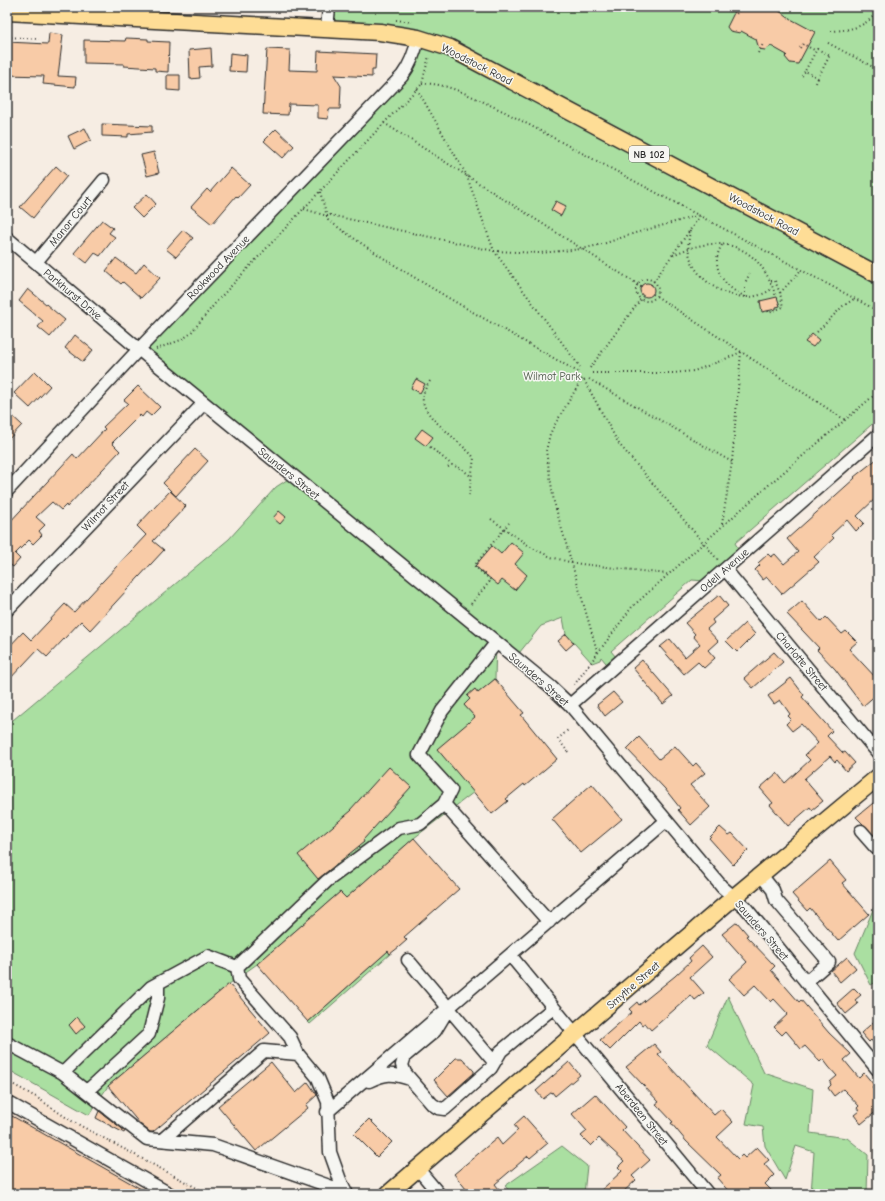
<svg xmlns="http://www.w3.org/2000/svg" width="885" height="1201" font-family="'Comic Neue',sans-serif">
<rect width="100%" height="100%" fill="#f6ede3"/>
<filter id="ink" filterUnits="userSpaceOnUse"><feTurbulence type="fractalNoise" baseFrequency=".025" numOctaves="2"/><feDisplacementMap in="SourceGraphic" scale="8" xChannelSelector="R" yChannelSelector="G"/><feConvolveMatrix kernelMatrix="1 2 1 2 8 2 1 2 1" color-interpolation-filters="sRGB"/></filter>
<g filter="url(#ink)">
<!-- built -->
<path fill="#f7e3d1" d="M7,1081l30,16 33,23 138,74h-201z"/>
<!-- green -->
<path fill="#aadfa1" stroke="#6a8566" d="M329,7h549v412l-143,124 4,7 -35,31 -12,-1 -81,71 9,11 -9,7 -10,-12 -1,3 -8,3 -26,-29 -3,-16 -22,8 -26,32 -19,-15 -1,36 -17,14 -3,-4 -8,7 3,3 -6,6 11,12 -1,75 -60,46 -68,60 -6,-6 -83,72 -28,20 -121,102 -19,29 -82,-46v-344l222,-186 47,-52 17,-11 -154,-127 236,-245 41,-59 -89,-16z
M877,900l1,81 -7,4 -16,-32z
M388,951l2,3 -80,70 -2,-2z
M728,996l36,77 49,16 -3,44 37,5 21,17 -1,39h-56l3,-42 -18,-6 -11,34 -20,-34 -2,-19 -17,-3 8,-39 -47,-40z
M562,1146l25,20 -3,28h-72l-7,-8z"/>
<!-- building -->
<path fill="#f8cba7" stroke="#2b2b2b" d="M737,7h31l9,2 10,8 28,15 -17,32 -8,-1 -5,-6 2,-2 -16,-9 -6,4 -6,-1 -3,-10 -15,-8 -1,2 -10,-2 -3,-4z
M49,33l14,2 -5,41 18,1 -1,10 -32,-3 1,-8 -37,-1v-33l41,2z
M126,38l22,1v2l21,1 -1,30 -13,-1v-3l-31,-2v-2l-40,-1v-23l41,1z
M211,48l1,18 -13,1 1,11 -10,1 -1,-29z
M267,49l23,1 -1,20 28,1 1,-20 58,3 -1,16h-3v7l-38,-2 7,11 -1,23h-11l-1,10 -10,-1v-13l-29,-1 -1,11 -25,-1z
M230,53l17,2 -1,17 -17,-1z
M167,75h13v16l-13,-1z
M102,124l50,2v6l-24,2v3l-26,-1z
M85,128l6,12 -17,9 -6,-13z
M276,129l18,17 -11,12 -19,-17z
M154,152l5,21 -12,3 -6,-21z
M56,166l11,10 -34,42 -13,-11z
M231,168l19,17 -12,13 -2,-2 -24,28 -21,-17 16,-18 3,3z
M147,194l9,10 -14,14 -10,-10z
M556,201l10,5 -5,10 -10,-6z
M102,220l11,8 -4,5 6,4 -15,19 -5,-3 -8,10 -13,-10z
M183,230l10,8 -17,19 -10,-8z
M116,258l20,15 8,-10 16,15 -19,20 -18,-16 -2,2 -15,-13z
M640 290a7 7 0 1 1 14 0a7 7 0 1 1-14 0Z
M28,289l37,31 -15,17 -12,-10 5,-6 -24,-20z
M777,297l3,9 -4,1v2l-14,3 -2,-11z
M812,334l7,6 -6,7 -8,-5z
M75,335l18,15 -10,12 -18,-14z
M35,371l15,15 -20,22 -16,-15z
M416,379l9,5 -5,9 -9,-5z
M138,386l22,21 -9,9 -5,-4 -4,5 -2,-2 -28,28 8,8 -53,56 -1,-2 -5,5 -9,-8 -16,15 9,8 -6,6 3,4 -9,9 -4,-4 -14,14 5,5 -7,8 -6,-5v-37l66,-71 4,5 28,-30 -2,-2 25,-24 -4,-3z
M7,411l15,14 -15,16z
M422,429l11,8 -7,9 -11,-8z
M195,449l13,12 -32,35 -13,-13z
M878,458v38l-21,20 7,7 -8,8 -9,-11 -16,15 3,3 -20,19 5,5 -37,32 -15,-17 -4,3 -8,-10 5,-5 -2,-2 10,-9 3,3 4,-3 9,10 14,-12 -11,-13 68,-61 -1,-1z
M170,491l16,15 -33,35 11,9 -74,80 -9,-9 -34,36 -9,-8 -31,33v-33l16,-17 8,8 34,-36 9,8 72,-77 -9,-9z
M279,511l7,6 -6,7 -7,-6z
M511,542l13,11 -9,11 12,11 -12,15 -13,-10 -4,5 -23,-19 17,-20 9,8z
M719,595l9,11 -16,14 2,3 -7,6 11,12 -10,9 7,8 -11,10 -6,-6 -14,12 -24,-27 10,-8 15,18 15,-13 -7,-8 2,-2 -10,-11z
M802,601l19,21 5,-5 16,17 4,-3 11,11 -8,7 29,31v13l-15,13 -28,-37 -18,-19 2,-2 -32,-34z
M745,623l10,11 -18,18 -11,-11z
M566,634l8,9 -8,7 -8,-9z
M774,652l9,10 -30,26 -9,-10z
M642,660l31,36 -10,8 -30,-36z
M791,678l13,17 -2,2 30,34 -5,5 16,17 2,-1 10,11 -9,8 -9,-11 -2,2 -5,-6 -26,23 19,22 -11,9 -2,-3 -22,19 -18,-21 3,-2 -13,-15 17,-15 8,10 25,-23 -5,-5 13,-12 -17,-19 -9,7 -6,-7 5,-5 -3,-3 2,-2 -10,-14 -6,4 -6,-8z
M495,679l29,34 -3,2 36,44 -32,27 -1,-2 -18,15 2,2 -16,13 -55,-65 38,-32 -11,-12 6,-6 -3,-3 8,-7 3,4z
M613,692l9,10 -17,14 -8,-11z
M639,737l20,22 16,-13 18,20 3,-3 9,10 -15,12 20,22 -19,18 -13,-15 2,-2 -15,-19 -38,-40z
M389,767l22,20 -48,53 1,2 -46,37 -20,-24 53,-44 -1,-1z
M592,784l30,35 -41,34 -29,-34z
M878,799v40l-22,-22z
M720,827l9,8 3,-2 16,17 -15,15 -24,-27z
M414,838l45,51 -55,48 3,3 -8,7 -9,7 -2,-3 -80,71 -51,-58 83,-72 6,6z
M830,861l16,19 -4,3 27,31 -31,27 -28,-33 -3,3 -15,-17z
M737,922l11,13 -2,1 29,30 -4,4 28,32 2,-2 28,33 22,21 -7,6 15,18 5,-5 10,12 -2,2 6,6v17l-17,14 -7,-9 5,-4 -2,-3 2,-2 -10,-11 -6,-6 -9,7 -6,-8 3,-3 -1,-3 7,-6 -8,-9 -6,-8 -3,3 -15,-16 -4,3 -15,-18 -4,4 -8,-8 14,-13 -14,-15 -3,3 -16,-17 -11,10 -15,-16 18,-17 -25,-28z
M702,946l10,11 -22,20 14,16 -9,7 -4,-5 -40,35 -6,-7 -3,2 -3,-4 -29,29 -10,-10 32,-28 -3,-3 8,-7 2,3 36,-29 16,-15 -2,-3z
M847,957l9,11 -16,14 -9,-11z
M229,984l41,49 -117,99h-3l-10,-8 -32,-38z
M854,988l7,7 -6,5 3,4 -12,10 -9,-11z
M77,1017l8,9 -9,8 -7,-9z
M878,1018v30l-7,-8 -2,2 -8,-9z
M654,1044l7,8 -3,2 56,61 7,-6 12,13 -16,15 21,22 4,-4 3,3 12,-11 12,13 -5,4 10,11 -9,9 10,10h-44l-14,-16 4,-3 -35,-34 -15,-18 2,-1 -17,-18 3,-2 -33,-35z
M456,1058h6l12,13v2l-26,23 -14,-16z
M271,1062l25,31 12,-11 9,13 -11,10 2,3 -52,43 -38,-45z
M569,1062l11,13 -25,21 -3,-4 -9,7 -7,-8z
M595,1094l30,33 -3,3 28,30 -18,16 4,4 -15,14h-24l25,-23 -4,-4 6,-6 -25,-23 -8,8 -10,-10 6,-5 -15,-17z
M99,1111l26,20 -1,2 -28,-15z
M12,1116l138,78h-143v-52l3,-6 -3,-2v-10z
M524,1116l24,27 -18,15 -2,-2 -33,28 8,10h-24l-3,-4 -6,4 -16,-20 43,-36 5,7 16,-15 -4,-5z
M369,1119l23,23 -15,15 -23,-23z"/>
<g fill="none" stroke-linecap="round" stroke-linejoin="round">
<!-- minor casing -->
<g stroke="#2b2b2b" stroke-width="15">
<path id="minor" d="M327,29l2,-22
M7,238l141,119 403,330 19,18 152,182 23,20 133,163
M36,262l68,-82
M7,491l132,-142 263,-273c9,-12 13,-23 16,-38
M725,569l153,184
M7,610l197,-207
M570,705l308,-270
M444,804l7,-14 -32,-35 23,-44 54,-68
M861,831l15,17 2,-2
M761,875l12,15 3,10 53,62 -23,20
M510,955l198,239
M408,960l86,102
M237,967l-29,-11 -57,31 -88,86 84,66 66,6 133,47
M237,967l90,-86 72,-53 21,-4 24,-20 105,118
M237,967l2,12 51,58 8,17 20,24 10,24 2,50 10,28 7,14
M444,1016l-9,15 -30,25 -3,9 3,8 27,31 6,4 7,1 46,-41 10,-17 52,-43
M7,1043l56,30
M369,1081c17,-8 23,-8 41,-2
M87,1091l62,-57 9,-36v-15
M7,1102l163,92
M327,1112l339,-291
M162,1140l102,-89 34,3
M418,1169l21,25"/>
</g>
<!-- major casing -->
<g stroke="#2b2b2b" stroke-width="19">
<path id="major" d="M7,12l373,20 38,6 32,10 428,227
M388,1194l346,-297 144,-120"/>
</g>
<!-- path -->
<path stroke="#2b2b2b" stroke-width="2" stroke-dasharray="1 3" stroke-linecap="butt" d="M722,7l14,7 2,-2
M732,7l9,4
M780,12l2,-5
M396,20l16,2
M831,31c20,-1 36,-4 47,-21
M7,37l32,2
M828,43l47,25 3,5
M800,48l3,-4 13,7
M817,49l13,6 -12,23 -13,-7z
M758,53l5,-9
M802,76l3,-5
M816,83l2,-5
M422,84c25,-3 60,18 83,28l373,199
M417,89l49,85 28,77 86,116
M384,123l258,164
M320,192l7,24 3,-1 164,36 46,2 42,-4 24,-6 29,-10 65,-18
M304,209l23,7 1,4c78,57 165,103 250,152
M690,231c-2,11 -3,21 2,31 12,28 55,47 81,26
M722,245c-13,20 1,41 20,50
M673,255c48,-23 87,-11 103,42
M636 290a11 11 0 1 1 22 0a11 11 0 1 1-22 0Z
M771,281h4l5,12
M651,285l49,-69
M653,294l192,126
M745,297v-14l5,-10
M768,311l1,2 14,-6 -3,-14 21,-23
M817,332l26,-26 11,-7
M156,349l25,-9 9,-6 28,-34 166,-177 33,-34 5,-5 7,-28
M590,368l53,-72
M592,373h81l21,-2 29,-11 18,-8
M582,379l-28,47 -4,8 -4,17 8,51 44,152
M589,379l143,83
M584,380l35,64 99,116
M430,381c-11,16 -9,23 3,38l38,35 3,4 -5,37
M430,447l22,18
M448,467l4,-2 10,4 10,8
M7,507l4,-5
M491,519l41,29 19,9 22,6 94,11
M722,524l10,-62 9,-110
M471,604l20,-24 -17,-14 35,-43
M574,685l58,-78 140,-125 106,-90
M568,752l-10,-13 11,-10
M7,1081l29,16 34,23 138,74"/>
<!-- minor -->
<use href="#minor" stroke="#f6f6f2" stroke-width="12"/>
<!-- major -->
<use href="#major" stroke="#fedd96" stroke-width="16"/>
</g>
</g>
<g text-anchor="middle" stroke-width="3" stroke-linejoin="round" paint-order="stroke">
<!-- shield labels -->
<rect fill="#f6f6f2" stroke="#686867" stroke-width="1" x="629" y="146" width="40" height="16" rx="3"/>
<g font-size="10" font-weight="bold" fill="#2b2b2b">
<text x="649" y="158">NB 102</text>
</g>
<!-- street labels -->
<g font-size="11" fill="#2b2b2b" stroke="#f6f6f2">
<text transform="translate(477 64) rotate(27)" y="4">Woodstock Road</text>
<text transform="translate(764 214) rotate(28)" y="4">Woodstock Road</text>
<text transform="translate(70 221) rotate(-51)" y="4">Manor Court</text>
<text transform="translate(218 267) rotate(-46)" y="4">Rookwood Avenue</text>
<text transform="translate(73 294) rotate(40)" y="4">Parkhurst Drive</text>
<text transform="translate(289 473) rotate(39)" y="4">Saunders Street</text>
<text transform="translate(105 506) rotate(-47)" y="4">Wilmot Street</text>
<text transform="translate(724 570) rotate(-41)" y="4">Odell Avenue</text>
<text transform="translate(802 661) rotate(50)" y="4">Charlotte Street</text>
<text transform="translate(539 679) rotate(41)" y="4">Saunders Street</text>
<text transform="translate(762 930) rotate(49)" y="4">Saunders Street</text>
<text transform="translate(633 985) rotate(-41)" y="4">Smythe Street</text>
<text transform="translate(642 1114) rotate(51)" y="4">Aberdeen Street</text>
</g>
<!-- park labels -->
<g font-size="11" fill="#4b5848" stroke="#f6f6f2">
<text x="552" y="380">Wilmot Park</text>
</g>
</g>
<!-- margin -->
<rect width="885" height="1201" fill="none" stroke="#f6f6f2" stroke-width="24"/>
<rect x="12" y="12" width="861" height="1177" fill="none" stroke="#2b2b2b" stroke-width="1.5" filter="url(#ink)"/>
</svg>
